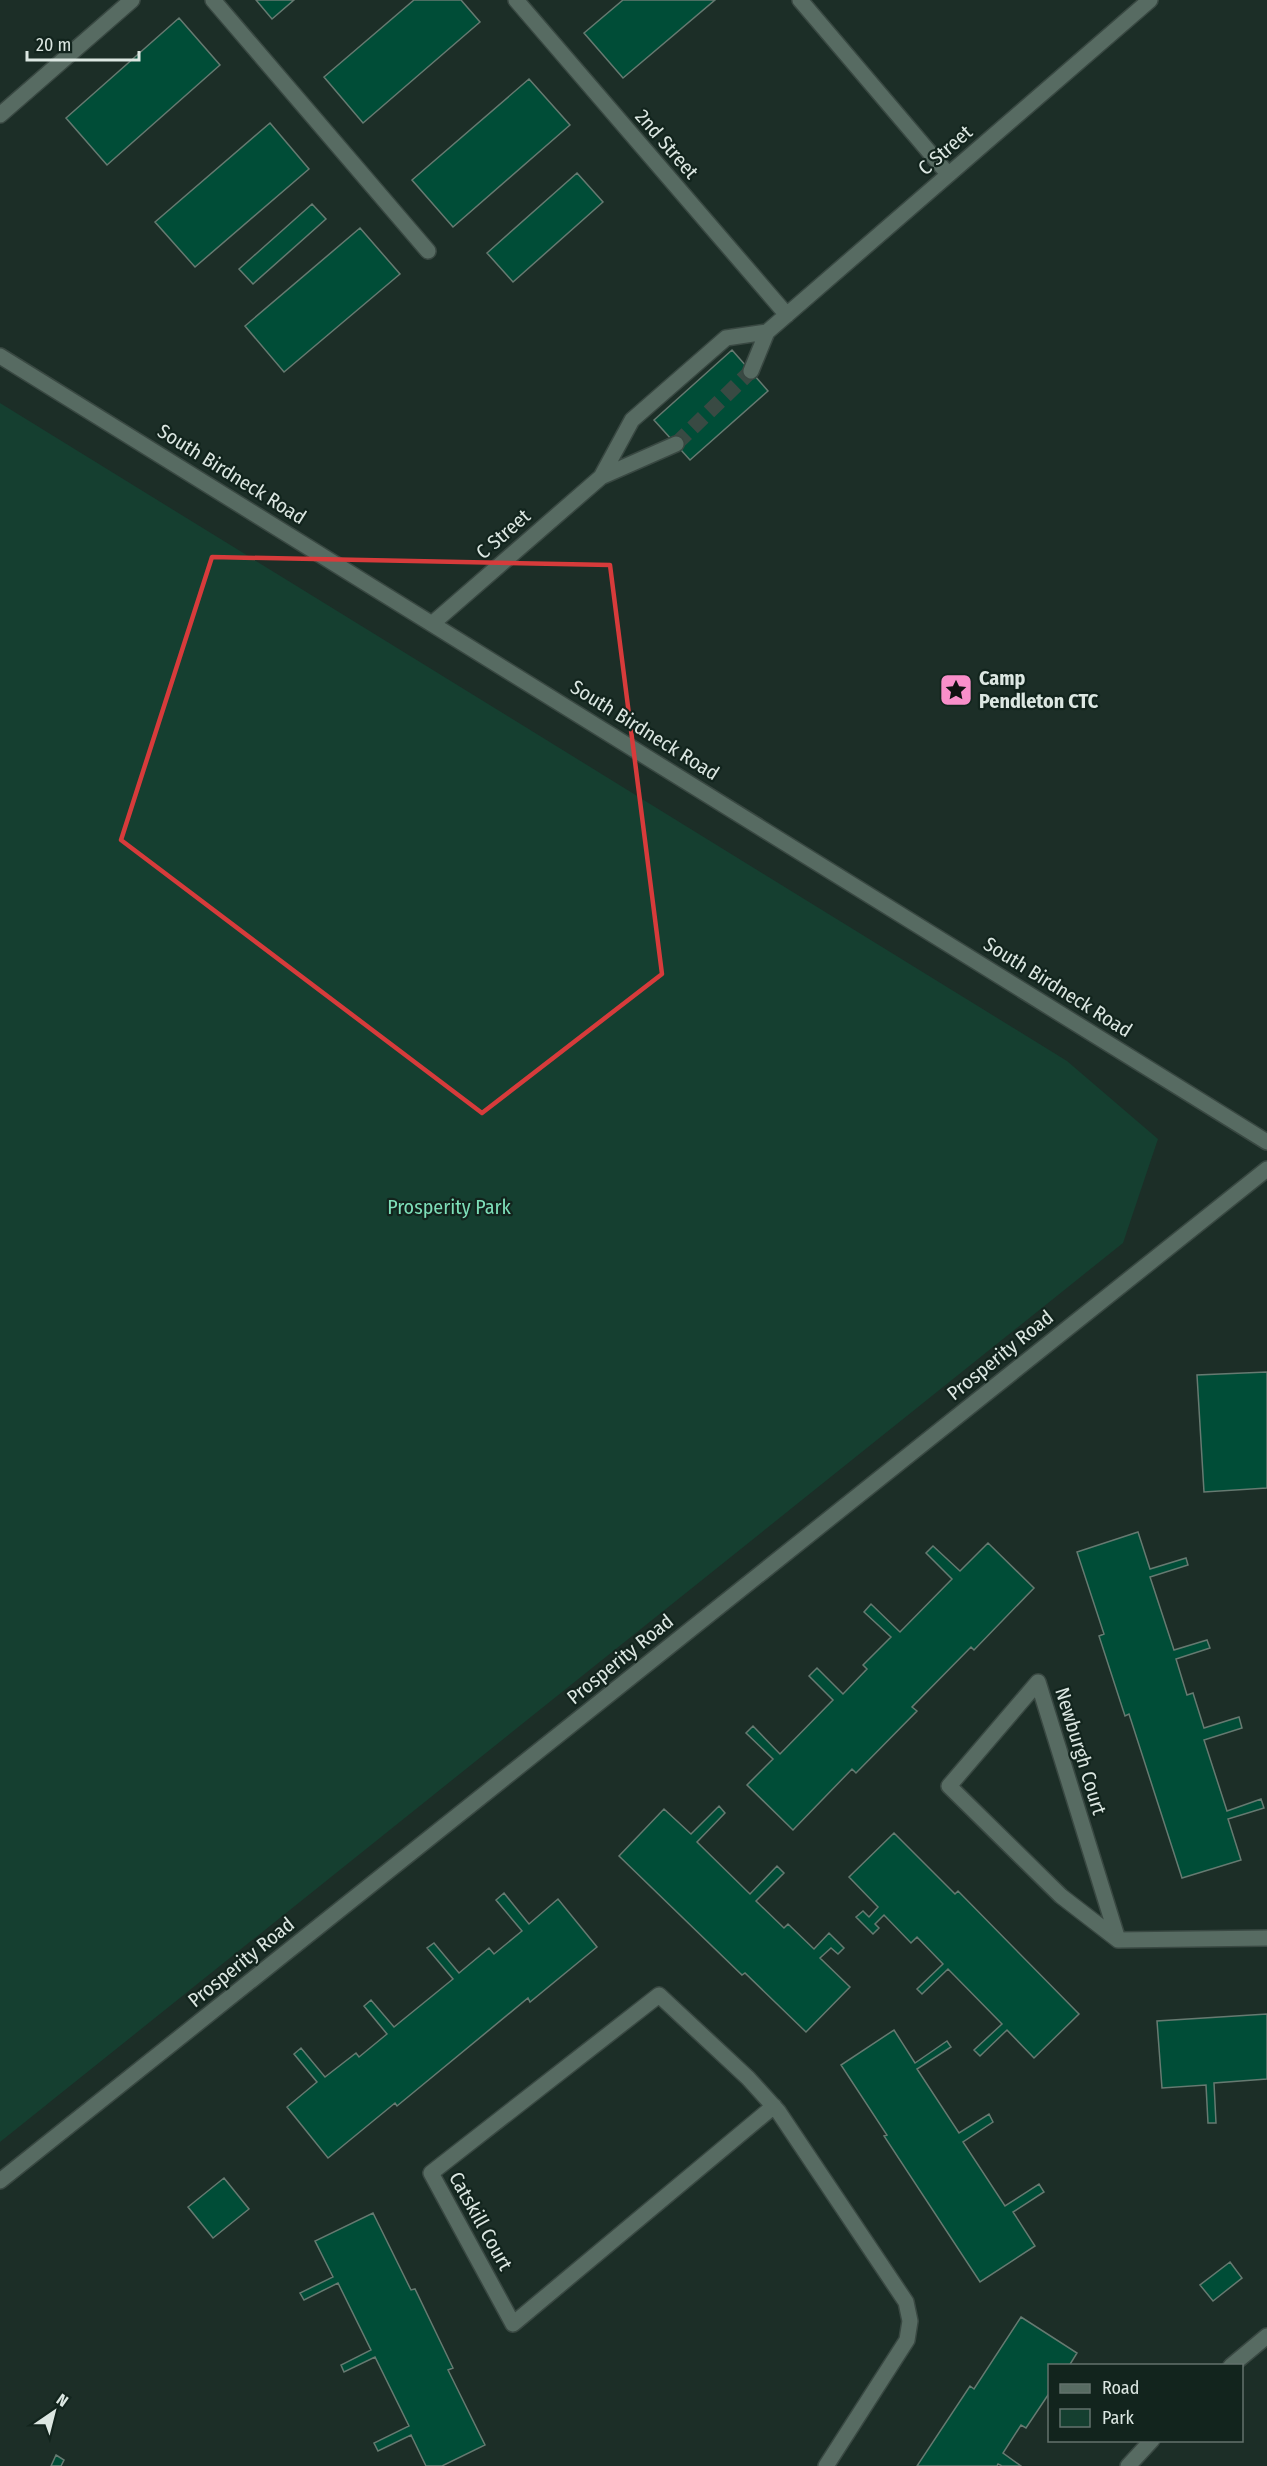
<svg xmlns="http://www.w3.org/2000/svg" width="1267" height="2466" font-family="'Fira Sans Condensed',sans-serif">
<rect width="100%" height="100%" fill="#1c2e27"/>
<!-- green -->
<path fill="#153f30" d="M0,403l1067,658 91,78 -35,104 -1123,899z"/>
<!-- building -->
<path fill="#004d37" stroke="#667a71" stroke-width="1.5" d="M256,0h38l-22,19z
M414,0h47l19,22 -117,101 -39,-46z
M623,0h92l-92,78 -39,-45z
M179,18l41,47 -113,100 -41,-47z
M529,79l41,46 -117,102 -41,-47z
M270,123l39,46 -114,98 -40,-45z
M577,173l26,29 -90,80 -26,-29z
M312,204l14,15 -73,65 -14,-15z
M360,228l40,46 -116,98 -39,-46z
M732,350l36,41 -78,69 -36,-40z
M1267,1372v116l-63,4 -7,-117z
M1138,1532l12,37 36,-11 2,7 -38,12 24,73 33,-10 3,8 -34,11 11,36 6,-2 11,35 35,-11 3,11 -38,12 23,71 34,-12 3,9 -36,11 13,41 -59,18 -53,-164 -4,2 -26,-80 5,-2 -27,-82z
M988,1543l46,45 -60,62 -3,-3 -59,60 5,4 -61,62 -4,-4 -59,61 -46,-45 26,-26 -27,-26 7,-7 27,28 53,-54 -24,-24 8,-8 26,26 24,-25 -4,-4 28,-28 -27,-25 7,-8 29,28 52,-53 -26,-26 7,-7 27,25z
M719,1806l6,7 -28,29 53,52 27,-28 7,7 -28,28 28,27 4,-4 26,25 15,-16 15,15 -6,6 -7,-6 -11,10 30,29 -44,45 -61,-59 -3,2 -123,-119 45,-47 27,25z
M894,1833l61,61 3,-3 121,123 -45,44 -27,-28 -27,26 -6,-6 28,-26 -54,-55 -26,25 -5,-5 26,-25 -26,-27 -6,6 -27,-28 -9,9 4,4 -6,6 -17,-17 7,-6 6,6 9,-10 -29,-30z
M504,1893l25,31 29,-25 39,48 -67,55 -2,-4 -131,108 -2,-3 -67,55 -41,-51 30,-25 -23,-28 7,-6 24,29 31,-24 3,4 28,-23 -23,-28 7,-6 23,27 59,-48 -26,-31 7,-5 25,30 30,-25 5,6 28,-23 -26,-31z
M1267,2014v65l-53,4 2,40h-8l-2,-38 -44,3 -5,-67z
M894,2030l21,33 32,-22 4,6 -34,22 42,64 30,-19 4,8 -30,20 42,64 34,-22 5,8 -31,20 22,34 -55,36 -96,-146 3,-1 -46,-70z
M224,2178l25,31 -36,29 -25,-31z
M373,2213l38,77 4,-1 38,79 -5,2 37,75 -43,21h-16l-15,-31 -33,16 -4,-8 35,-17 -34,-69 -31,15 -3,-7 30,-15 -33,-67 -34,17 -4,-7 33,-16 -18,-36z
M1230,2262l12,16 -29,23 -13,-16z
M1021,2317l56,36 -8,13h-19v31l-2,-2 -22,33 -5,-3 -18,28 18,13h-19l-4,-2 -1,2h-80l53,-80 4,3z
M56,2455l8,5 -3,6h-10z"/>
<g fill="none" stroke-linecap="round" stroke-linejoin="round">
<!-- minor-tunnel -->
<path stroke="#394a43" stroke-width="15" stroke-dasharray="15 8" stroke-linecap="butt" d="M676,444l75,-73"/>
<!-- minor casing -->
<g stroke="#394842" stroke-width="18">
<path id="minor" d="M213,0l215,251
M516,0l271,315
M800,0l148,174
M0,115l132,-115
M0,356l1267,786
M751,371l16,-39 383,-332
M601,477l31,-57 94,-82 41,-6
M433,623l168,-146 75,-33
M1118,1940l-80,-258 -89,104 112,110 57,44 149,-2
M774,2106l-261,218 -82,-151 228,-178 89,83 30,33 128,191 4,19 -3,19 -81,126
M0,2181l1267,-1012
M1231,2366l36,-30
M1128,2466l24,-26"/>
</g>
<!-- minor -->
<use href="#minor" stroke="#576b62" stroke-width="15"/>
</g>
<!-- marked area -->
<path fill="none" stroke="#d73b3b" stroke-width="4.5" stroke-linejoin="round" d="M212,557l398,8 52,409 -180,139 -361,-273z"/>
<!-- icons -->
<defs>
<g id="sight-square" transform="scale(1.725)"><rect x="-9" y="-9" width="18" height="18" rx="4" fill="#f98fca" stroke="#12241d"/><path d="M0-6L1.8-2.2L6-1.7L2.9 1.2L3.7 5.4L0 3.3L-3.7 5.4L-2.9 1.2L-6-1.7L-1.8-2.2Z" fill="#111"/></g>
</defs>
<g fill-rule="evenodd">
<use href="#sight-square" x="956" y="690"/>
</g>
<g text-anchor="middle" stroke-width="4.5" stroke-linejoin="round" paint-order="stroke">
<!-- street labels -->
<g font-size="20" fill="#dce7e2" stroke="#12241d">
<text transform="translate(667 144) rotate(49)" y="7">2nd Street</text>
<text transform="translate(945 150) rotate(-41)" y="7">C Street</text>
<text transform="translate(232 474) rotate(32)" y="7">South Birdneck Road</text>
<text transform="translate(503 534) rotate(-41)" y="7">C Street</text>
<text transform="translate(645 730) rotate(32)" y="7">South Birdneck Road</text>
<text transform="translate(1058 987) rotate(32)" y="7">South Birdneck Road</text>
<text transform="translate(1000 1355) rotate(-39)" y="7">Prosperity Road</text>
<text transform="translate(620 1659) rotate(-39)" y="7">Prosperity Road</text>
<text transform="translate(1081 1751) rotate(73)" y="7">Newburgh Court</text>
<text transform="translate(241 1962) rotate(-39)" y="7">Prosperity Road</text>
<text transform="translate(481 2221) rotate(61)" y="7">Catskill Court</text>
</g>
<!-- poi labels -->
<g font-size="20" font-weight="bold" fill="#dce7e2" stroke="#12241d" text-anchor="start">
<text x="979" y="685">Camp<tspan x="979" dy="23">Pendleton CTC</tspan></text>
</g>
<!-- park labels -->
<g font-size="20" fill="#7edfb9" stroke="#12241d">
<text x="449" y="1214">Prosperity Park</text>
</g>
</g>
<!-- legend -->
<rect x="1048" y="2364" width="195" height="78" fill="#12241d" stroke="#63726c" stroke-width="1.5"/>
<rect x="1060" y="2384" width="30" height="9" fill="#576b62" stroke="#63726c" stroke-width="1.5"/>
<text x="1102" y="2394" font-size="18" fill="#dce7e2">Road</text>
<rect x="1060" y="2409" width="30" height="18" fill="#153f30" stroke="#63726c" stroke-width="1.5"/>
<text x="1102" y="2424" font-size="18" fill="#dce7e2">Park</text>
<!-- north arrow -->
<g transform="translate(54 2412) rotate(35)" stroke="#12241d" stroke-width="4.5" paint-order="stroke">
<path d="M0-4.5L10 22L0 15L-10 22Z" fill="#dce7e2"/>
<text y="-9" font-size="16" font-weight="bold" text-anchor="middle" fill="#dce7e2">N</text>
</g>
<!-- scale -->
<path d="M27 51v9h112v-9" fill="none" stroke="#dce7e2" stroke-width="3"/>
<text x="36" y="51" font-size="18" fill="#dce7e2" stroke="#12241d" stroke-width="4.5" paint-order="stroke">20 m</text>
</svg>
